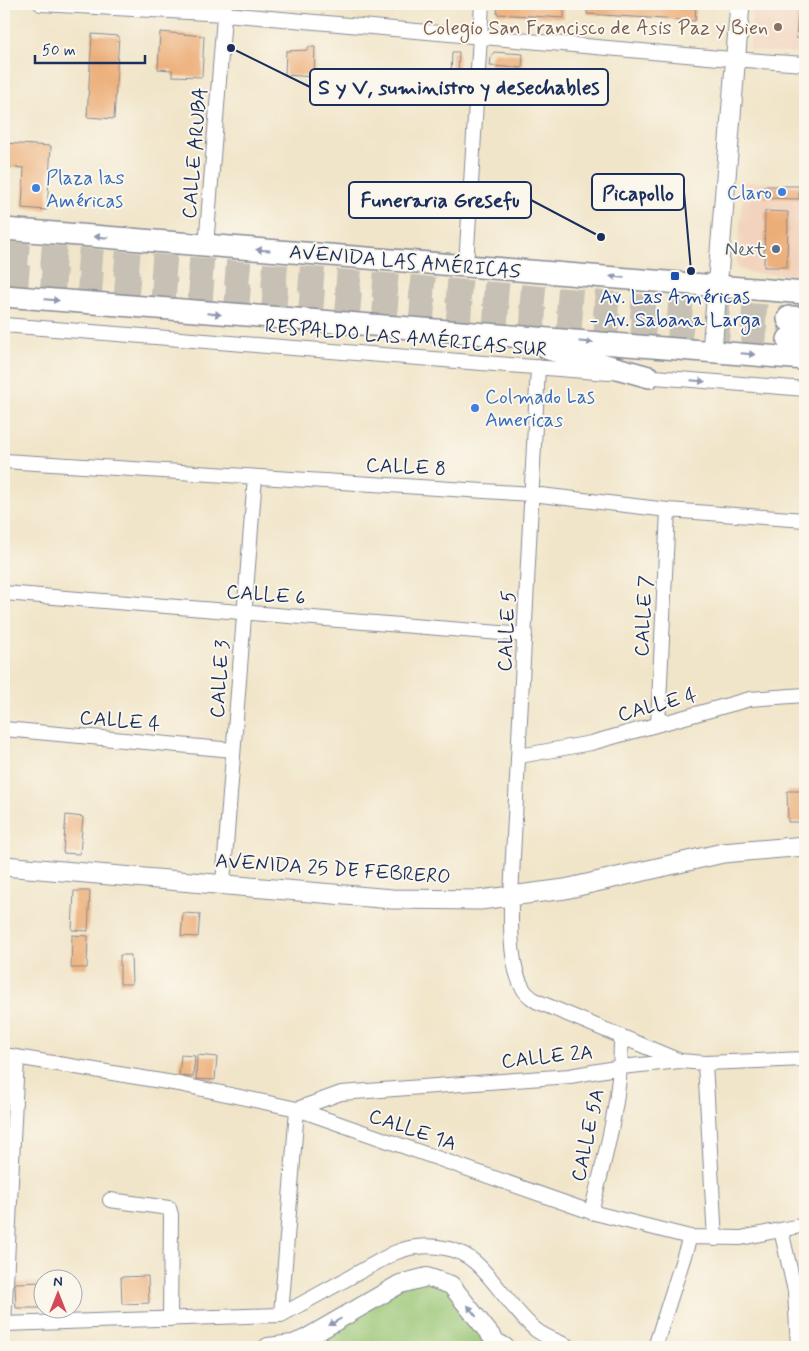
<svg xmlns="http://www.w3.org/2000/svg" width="809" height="1351" font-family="Mynerve,sans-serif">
<rect width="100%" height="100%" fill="#fbf7ec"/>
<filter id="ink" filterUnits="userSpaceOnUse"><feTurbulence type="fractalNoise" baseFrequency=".02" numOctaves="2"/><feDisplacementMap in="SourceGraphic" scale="10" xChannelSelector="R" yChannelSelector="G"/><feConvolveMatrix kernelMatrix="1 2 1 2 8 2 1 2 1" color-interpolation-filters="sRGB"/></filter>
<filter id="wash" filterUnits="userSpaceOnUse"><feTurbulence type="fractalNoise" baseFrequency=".0096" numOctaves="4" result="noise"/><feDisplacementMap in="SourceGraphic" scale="20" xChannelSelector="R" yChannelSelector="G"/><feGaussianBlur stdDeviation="1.12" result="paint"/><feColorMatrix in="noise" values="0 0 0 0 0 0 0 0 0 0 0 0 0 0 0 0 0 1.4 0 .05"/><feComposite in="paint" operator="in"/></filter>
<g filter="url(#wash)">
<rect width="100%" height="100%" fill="#f1e5c9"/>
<!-- built -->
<path fill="#f2d4be" d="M753,4h52v50l-56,-4z
M744,181l61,4v92l-58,-5 -11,-5z"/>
<!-- green -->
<path fill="#97c573" stroke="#597a68" d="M427,1280l24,9 48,58h-206l108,-60z"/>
<g id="blocks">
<!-- building -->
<path fill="#ecae78" d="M367,4h27l-1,7 -26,-2z
M498,4h66v14l-67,-4z
M587,4h109l-1,17 -108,-7z
M799,4h6v35l-9,-1z
M160,32l44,4 -2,41 -30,-1v-6l-14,-1z
M92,34l27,2 -5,83 -27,-2z
M308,47h7l-1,30 -29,-2 1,-24 22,-1z
M452,52h7l-1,25h-7z
M494,52l29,2 -1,14 -32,-2 1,-9z
M4,143l47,3 -4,64 -25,-2 2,-40 -20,-1z
M765,186h34v13l-34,-1z
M765,211l23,1 -1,55h-23z
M787,791h17v31h-16z
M66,815l17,2 -3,37 -17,-1z
M74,891h16l-2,40 -16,-1z
M183,913l17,1 -2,23 -17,-1z
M72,935l16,1 -1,32h-16z
M120,955h11l1,29h-12z
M181,1055l14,1 -2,21 -14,-1z
M197,1055l20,2 -2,23 -19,-1z
M148,1276l1,27 -27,1 -1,-27z
M42,1282v26h-26l-1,-25z"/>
</g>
</g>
<g filter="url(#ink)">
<use href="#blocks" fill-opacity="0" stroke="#868a94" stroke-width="1"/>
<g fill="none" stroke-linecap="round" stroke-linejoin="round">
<!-- motorway-tunnel -->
<path stroke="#c6c1b4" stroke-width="25" stroke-dasharray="25 12" stroke-linecap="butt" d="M4,254l786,65
M4,276l786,64"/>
<!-- minor casing -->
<g stroke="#868a94" stroke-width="16">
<path id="minor" d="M41,4l184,10 506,45 74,5
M206,246l19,-242
M466,265l16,-261
M4,325l605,48
M538,367l-27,529c0,27 -2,71 13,94 2,4 8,8 12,11l144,60
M642,376l163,13
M4,461l528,33 136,16 137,10
M4,593l521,42
M658,724l10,-214
M4,729l229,21
M520,756l71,-13 159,-44 55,-4
M223,883l32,-406
M4,1055l175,29 118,25 294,103 99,25 51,1 64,-13
M705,1063l10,176
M110,1200l59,8 2,7 -1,104
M591,1212c15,-57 31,-117 30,-176
M781,1230l14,61 3,56
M281,1315l16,-206 44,-16 229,-17 51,-9 59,-6 25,2 100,-4
M4,1324l277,-9 113,-62c26,-11 62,-9 83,11 21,20 36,47 59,66 9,7 23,12 34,17
M4,1324l13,-266
M655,1347l35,-110"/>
</g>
<!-- tertiary casing -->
<g stroke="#868a94" stroke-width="20">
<path id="tertiary" d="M268,1347l25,-3 12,-5 95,-55 27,-7 24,8 45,57 9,5"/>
</g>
<!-- secondary casing -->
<g stroke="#868a94" stroke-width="21">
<path id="secondary" d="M712,351l28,-347
M4,866l388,33 88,1 85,-11 158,-36 82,-7"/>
</g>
<!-- primary casing -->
<g stroke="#868a94" stroke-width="24">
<path id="primary" d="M4,229l801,64
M4,296l801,63
M548,349l101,28"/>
</g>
<!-- motorway casing -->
<g stroke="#868a94" stroke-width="28">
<path id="motorway" d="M790,319l15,1
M790,340l15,1"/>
</g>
<!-- minor -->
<use href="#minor" stroke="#fff" stroke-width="14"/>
<!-- tertiary -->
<use href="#tertiary" stroke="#fff" stroke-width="18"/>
<!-- secondary -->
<use href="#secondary" stroke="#fff" stroke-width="19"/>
<!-- primary -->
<use href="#primary" stroke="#fff" stroke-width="21"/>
<!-- motorway -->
<use href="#motorway" stroke="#fff" stroke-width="25"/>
</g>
<!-- one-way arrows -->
<defs><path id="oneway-solid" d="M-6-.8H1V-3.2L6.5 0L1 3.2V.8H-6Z" transform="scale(1.25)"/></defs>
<g fill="#8d97ae">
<use href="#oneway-solid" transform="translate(101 237) rotate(-175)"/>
<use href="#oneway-solid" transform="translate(263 250) rotate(-176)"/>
<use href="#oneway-solid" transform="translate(617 277) rotate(-175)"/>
<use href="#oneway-solid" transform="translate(52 300) rotate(5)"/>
<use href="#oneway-solid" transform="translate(214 314) rotate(5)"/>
<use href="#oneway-solid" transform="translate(586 342) rotate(4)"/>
<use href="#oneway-solid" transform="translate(748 354) rotate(5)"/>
<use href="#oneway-solid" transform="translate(698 381) rotate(5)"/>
<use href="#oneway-solid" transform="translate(472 1311) rotate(-128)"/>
<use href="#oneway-solid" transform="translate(335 1322) rotate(150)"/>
</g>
</g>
<!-- markers -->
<circle fill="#8d6e63" stroke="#fbf7ec" stroke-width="2" cx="778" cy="27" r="5"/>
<g fill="#3f7fe0" stroke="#fbf7ec" stroke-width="2">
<circle cx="36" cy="188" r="5"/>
<circle cx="782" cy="192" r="5"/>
<circle cx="475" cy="408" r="5"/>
</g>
<circle fill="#5c6f8a" stroke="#fbf7ec" stroke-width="2" cx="776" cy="249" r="5"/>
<rect fill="#1a4fb4" stroke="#fbf7ec" stroke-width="2" x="670" y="271" width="10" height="10" rx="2.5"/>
<g text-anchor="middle" stroke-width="4" stroke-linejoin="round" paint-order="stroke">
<!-- education labels -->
<g font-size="20" fill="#785e54" stroke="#fbf7ec" text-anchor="end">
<text x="768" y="34">Colegio San Francisco de Asis Paz y Bien</text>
</g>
<!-- street labels -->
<g font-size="20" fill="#1b2f5e" stroke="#fbf7ec">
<text transform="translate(194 153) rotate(-85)" y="7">CALLE ARUBA</text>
<text transform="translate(405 261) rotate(5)" y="7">AVENIDA LAS AMÉRICAS</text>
<text transform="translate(406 337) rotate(5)" y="7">RESPALDO LAS AMÉRICAS SUR</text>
<text transform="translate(406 466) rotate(3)" y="7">CALLE 8</text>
<text transform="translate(266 594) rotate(5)" y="7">CALLE 6</text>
<text transform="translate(643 616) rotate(-87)" y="7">CALLE 7</text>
<text transform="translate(506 631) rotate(-87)" y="7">CALLE 5</text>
<text transform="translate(219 679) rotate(-86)" y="7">CALLE 3</text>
<text transform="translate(657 704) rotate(-15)" y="7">CALLE 4</text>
<text transform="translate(120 720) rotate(5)" y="7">CALLE 4</text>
<text transform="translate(333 868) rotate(4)" y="7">AVENIDA 25 DE FEBRERO</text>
<text transform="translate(547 1056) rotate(-6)" y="7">CALLE 2A</text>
<text transform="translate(413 1129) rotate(19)" y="7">CALLE 1A</text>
<text transform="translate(587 1135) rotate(-78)" y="7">CALLE 5A</text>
</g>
<!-- shop labels -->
<g font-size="20" fill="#366cbe" stroke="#fbf7ec" text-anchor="start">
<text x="46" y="184">Plaza las<tspan x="46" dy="23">Américas</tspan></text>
<text x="772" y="199" text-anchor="end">Claro</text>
<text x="485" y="403">Colmado Las<tspan x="485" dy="23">Americas</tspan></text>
</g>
<!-- service labels -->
<g font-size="20" fill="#4e5e75" stroke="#fbf7ec" text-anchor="end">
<text x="766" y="256">Next</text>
</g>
<!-- transit labels -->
<g font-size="20" fill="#164399" stroke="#fbf7ec">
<text x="675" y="303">Av. Las Américas<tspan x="675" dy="23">- Av. Sabana Larga</tspan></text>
</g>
</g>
<!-- callouts -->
<path fill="none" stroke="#1b2f5e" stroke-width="2" d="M231 48L310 87M691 271L684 192M601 237L531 200"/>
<g fill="#1b2f5e" stroke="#fbf7ec" stroke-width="2">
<circle cx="231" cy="48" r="5"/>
<circle cx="691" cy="271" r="5"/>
<circle cx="601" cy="237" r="5"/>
</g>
<g fill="#fbf7ec" stroke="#1b2f5e" stroke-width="2">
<rect x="310" y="69" width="298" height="36" rx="5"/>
<rect x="592" y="174" width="92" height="36" rx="5"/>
<rect x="349" y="182" width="182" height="36" rx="5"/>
</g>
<g font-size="21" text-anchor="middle" font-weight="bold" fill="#1b2f5e">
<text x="459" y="94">S y V, suministro y desechables</text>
<text x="638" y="200">Picapollo</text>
<text x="440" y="207">Funeraria Gresefu</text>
</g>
<!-- margin -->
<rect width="809" height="1351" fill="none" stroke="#fbf7ec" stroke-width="20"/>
<!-- north arrow -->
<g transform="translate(58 1294)"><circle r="24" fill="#fbf7ec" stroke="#a1a7b3"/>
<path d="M0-4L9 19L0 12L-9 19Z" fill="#d1495b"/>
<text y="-8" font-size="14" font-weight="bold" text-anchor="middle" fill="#1b2f5e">N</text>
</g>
<!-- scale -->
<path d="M35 55v8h110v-8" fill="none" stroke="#1b2f5e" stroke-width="2.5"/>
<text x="42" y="55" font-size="15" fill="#1b2f5e" stroke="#fbf7ec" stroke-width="4" paint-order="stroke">50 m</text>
</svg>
